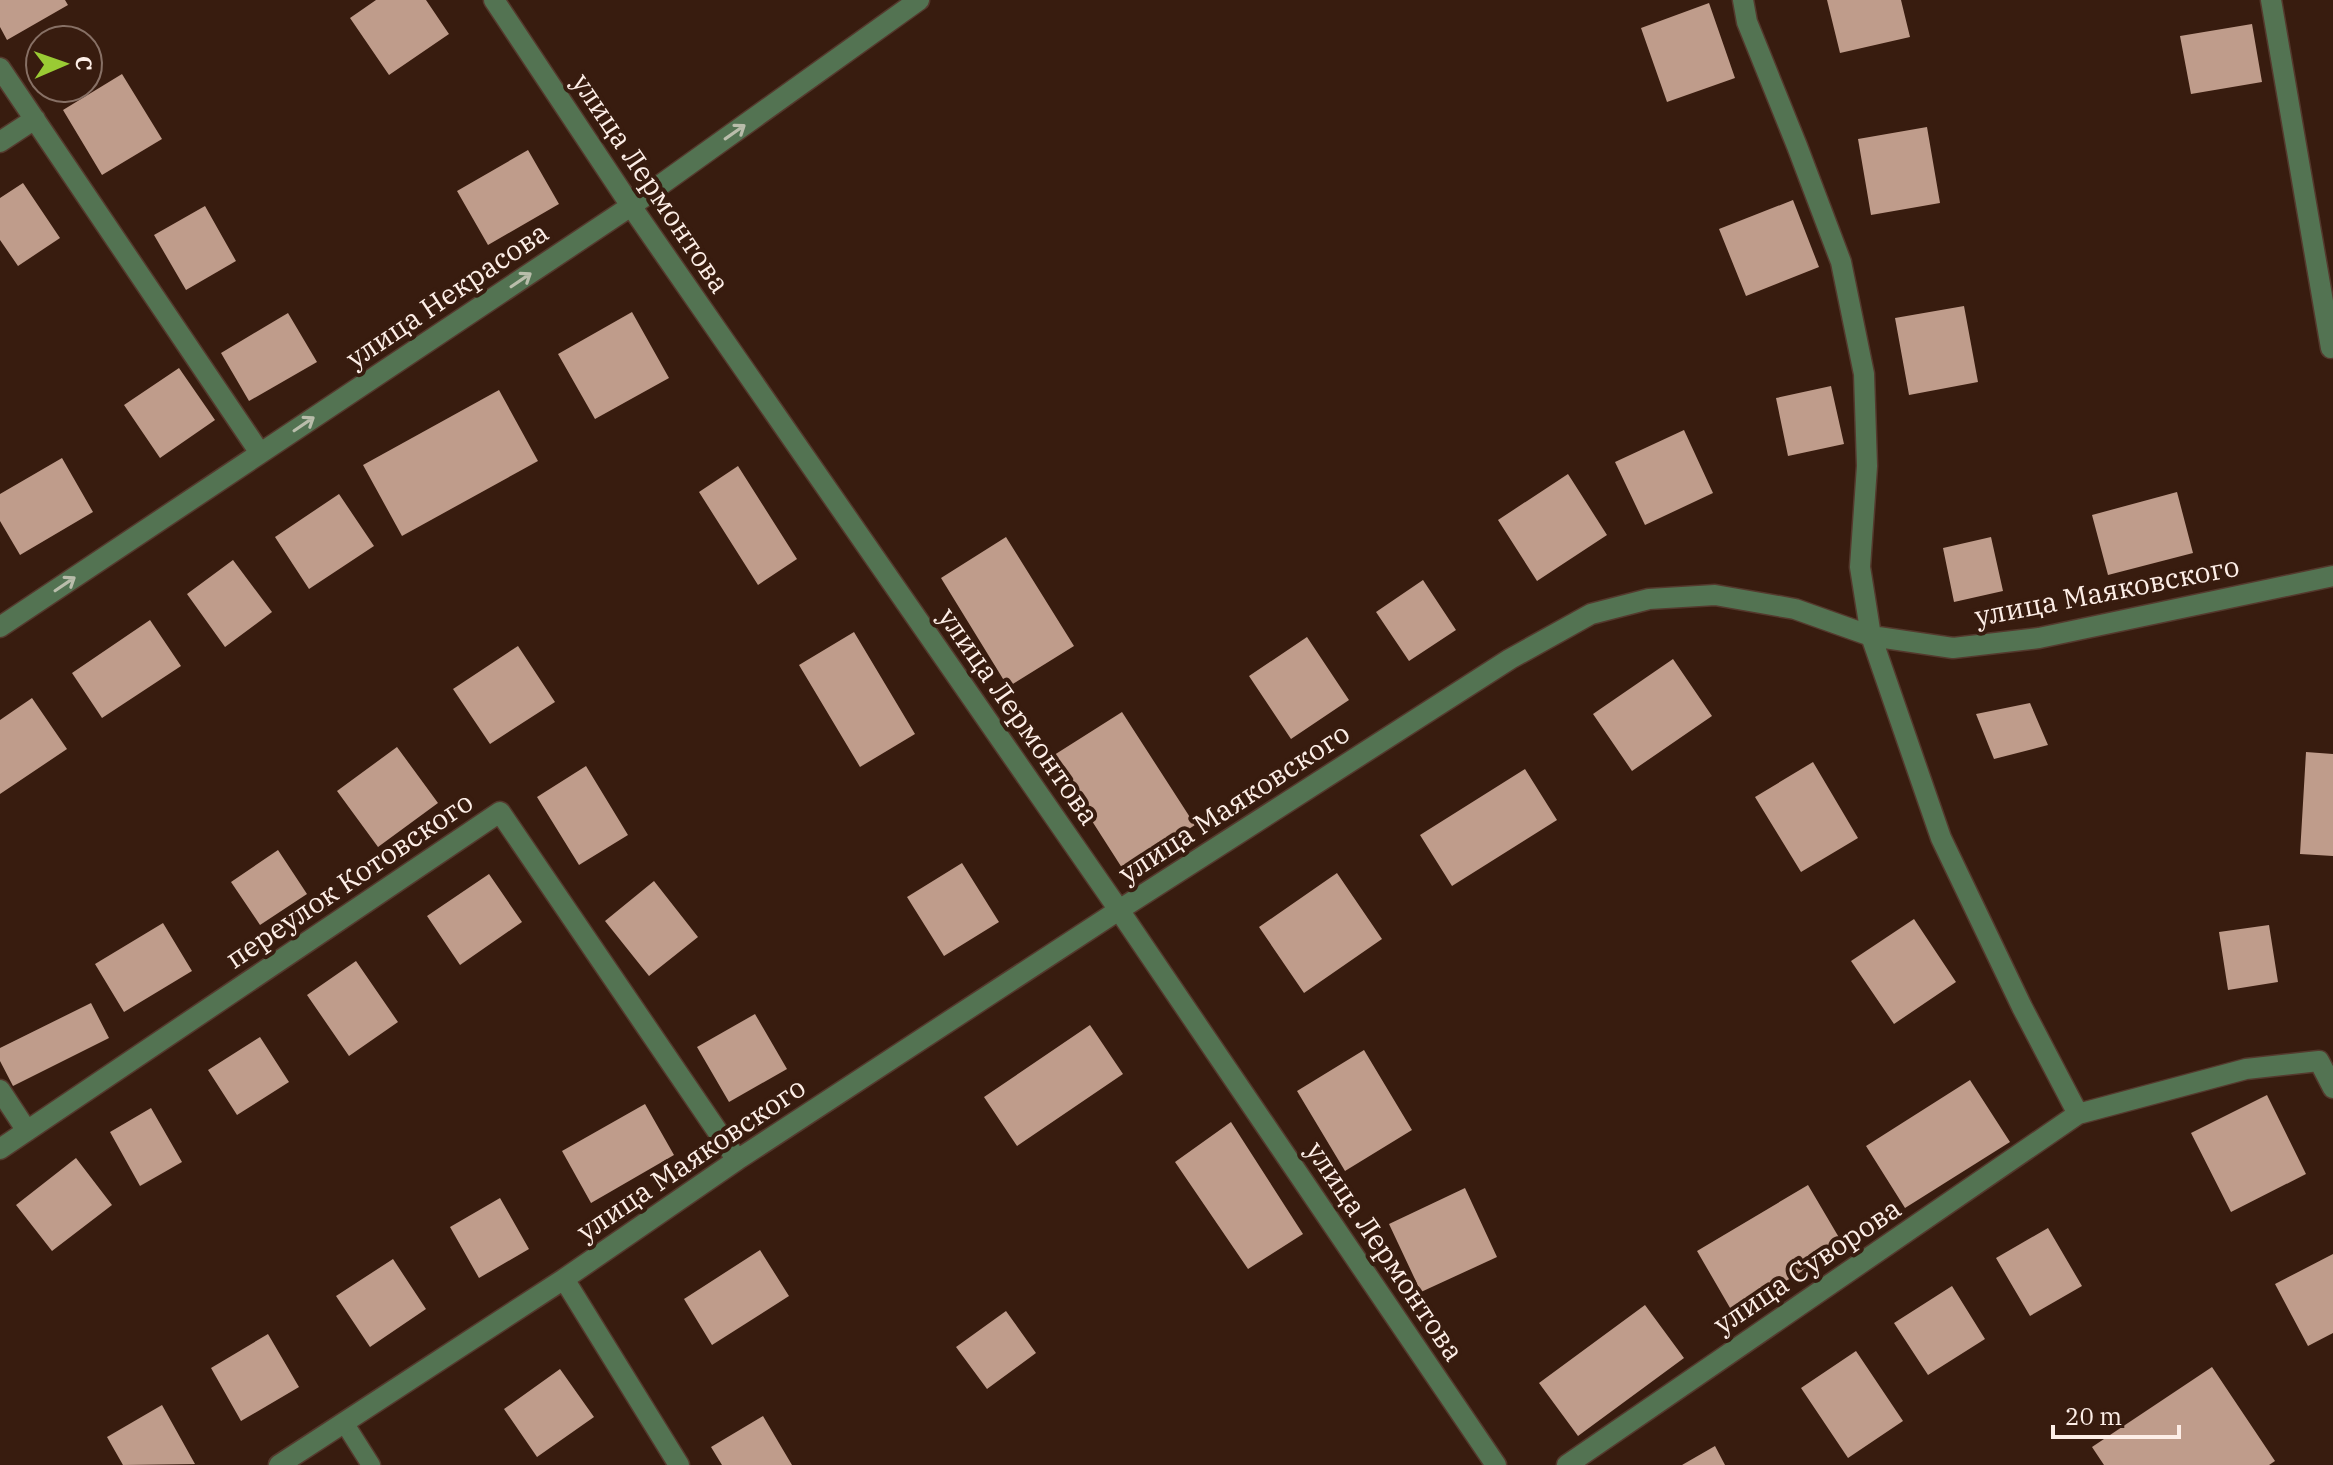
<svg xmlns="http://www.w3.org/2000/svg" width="2333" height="1465" font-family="'IBM Plex Serif',serif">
<rect width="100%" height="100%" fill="#381c0f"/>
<!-- building -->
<path fill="#bf9c8b" d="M0,0h65l3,5 -61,35 -7,-13z
M376,0h50l23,34 -60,41 -39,-57z
M1827,0h74l9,37 -70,16z
M1709,3l26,75 -68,24 -26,-74z
M2252,24l10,58 -71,12 -11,-58z
M122,74l40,65 -60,36 -39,-65z
M1927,127l13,76 -69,12 -13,-76z
M528,150l31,54 -71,41 -31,-54z
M23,183l37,55 -42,28 -18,-26v-42z
M1793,200l26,67 -73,29 -27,-67z
M205,206l31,55 -50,29 -32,-55z
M1964,306l14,76 -69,13 -14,-77z
M632,312l37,66 -74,41 -37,-65z
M288,313l29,49 -68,39 -28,-48z
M179,368l36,52 -55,38 -36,-53z
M1831,386l13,58 -56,12 -12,-58z
M499,390l39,71 -136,75 -39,-71z
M1684,430l29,63 -68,32 -30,-63z
M62,458l31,54 -73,43 -20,-34v-27z
M738,466l59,93 -39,26 -59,-93z
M1568,474l39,61 -70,46 -39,-61z
M2177,492l16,61 -85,22 -16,-60z
M339,494l35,52 -65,43 -34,-52z
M1006,537l68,109 -66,41 -67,-109z
M1991,537l12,54 -49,11 -11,-54z
M233,560l39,52 -47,35 -38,-53z
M1423,580l33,50 -47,31 -33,-49z
M150,620l31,46 -79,52 -30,-45z
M854,632l61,102 -55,33 -61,-102z
M1307,637l42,63 -58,39 -42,-63z
M518,646l37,56 -65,42 -37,-55z
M1673,659l39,57 -80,55 -39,-57z
M32,698l35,51 -67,45v-74z
M2030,703l18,42 -54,14 -18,-45z
M1122,712l73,113 -71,46 -73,-114z
M397,747l41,56 -60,44 -41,-56z
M2306,752l27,2v102l-33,-2z
M1813,762l45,76 -57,34 -46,-75z
M586,766l42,69 -49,30 -42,-68z
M1525,769l32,51 -105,66 -32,-51z
M278,850l29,44 -47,31 -29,-43z
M962,863l37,59 -55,34 -37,-59z
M1337,873l45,66 -78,54 -45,-66z
M489,874l33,48 -62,43 -33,-49z
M654,881l44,56 -49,39 -44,-55z
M1914,919l42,63 -62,42 -43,-63z
M163,923l29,48 -68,41 -29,-48z
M2269,925l9,57 -50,8 -9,-58z
M356,961l42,61 -49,34 -42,-61z
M91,1003l18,35 -96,48 -13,-25v-13z
M755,1014l32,55 -58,33 -32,-55z
M1090,1025l33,49 -106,72 -33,-49z
M260,1037l29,45 -52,33 -29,-45z
M1364,1050l48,80 -67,41 -48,-80z
M1970,1080l40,62 -105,66 -39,-62z
M2267,1095l39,79 -75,38 -40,-79z
M645,1104l29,51 -83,48 -29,-52z
M151,1108l31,54 -42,24 -30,-54z
M1231,1122l72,112 -55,35 -73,-107z
M76,1158l36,47 -60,46 -36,-46z
M1808,1185l36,61 -111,67 -36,-62z
M1465,1188l32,69 -76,35 -32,-68z
M500,1198l29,51 -50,29 -29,-51z
M2048,1228l34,58 -52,30 -34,-58z
M760,1250l29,46 -77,49 -28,-46z
M2333,1254v79l-25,13 -33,-62z
M393,1259l33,50 -56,38 -34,-51z
M1952,1286l33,53 -57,36 -34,-52z
M1645,1305l39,53 -106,78 -39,-53z
M1006,1311l30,42 -49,36 -31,-42z
M268,1334l31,53 -58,34 -30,-53z
M1856,1351l47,70 -55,37 -47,-70z
M2212,1367l63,94 -6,4h-165l-12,-18z
M560,1369l34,48 -57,40 -33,-48z
M162,1405l33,59 -72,1 -16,-28z
M763,1416l29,49h-70l-11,-18z
M1715,1446l10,19h-43z"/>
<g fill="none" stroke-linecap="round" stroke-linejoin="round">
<!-- lane casing -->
<g stroke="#54392d" stroke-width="21">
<path id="lane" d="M345,1424l26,41"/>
</g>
<!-- street casing -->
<g stroke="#54392d" stroke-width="23">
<path id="street" d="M494,0l137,206 488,704 377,555
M1743,0l4,22 50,124 44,116 23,112 3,92 -7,101 11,69 70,202 81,169 56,107 168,-45 73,-8 14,27
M2271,0l60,348
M0,68l260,385
M0,142l35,-23
M0,627l631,-421 288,-206
M0,1090l27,41
M0,1149l500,-337 237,348
M564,1279l115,186
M279,1465l285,-186 173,-119 382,-250 391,-251 81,-45 58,-15 66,-4 80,14 76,27 82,12 86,-10 294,-62
M1567,1465l511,-351"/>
</g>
<!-- lane -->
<use href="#lane" stroke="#537352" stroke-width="18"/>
<!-- street -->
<use href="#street" stroke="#537352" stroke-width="20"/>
</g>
<!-- one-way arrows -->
<defs><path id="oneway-shaft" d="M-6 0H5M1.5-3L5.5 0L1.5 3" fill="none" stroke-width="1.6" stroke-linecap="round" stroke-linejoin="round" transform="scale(2)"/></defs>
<g stroke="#b9bdab">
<use href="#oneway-shaft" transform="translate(735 132) rotate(-35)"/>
<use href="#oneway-shaft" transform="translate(521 280) rotate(-34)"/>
<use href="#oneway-shaft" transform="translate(304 424) rotate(-34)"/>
<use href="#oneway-shaft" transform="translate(65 584) rotate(-34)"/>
</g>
<g text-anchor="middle" stroke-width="8" stroke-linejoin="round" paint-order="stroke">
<!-- street labels -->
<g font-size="28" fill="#fdeee7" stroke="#381c0f">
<text transform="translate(651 183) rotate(56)" y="10">улица Лермонтова</text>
<text transform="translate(447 295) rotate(-34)" y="10">улица Некрасова</text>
<text transform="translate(2107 591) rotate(-11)" y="10">улица Маяковского</text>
<text transform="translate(1019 716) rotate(55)" y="10">улица Лермонтова</text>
<text transform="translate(1234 803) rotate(-33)" y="10">улица Маяковского</text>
<text transform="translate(349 880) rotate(-34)" y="10">переулок Котовского</text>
<text transform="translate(691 1159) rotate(-34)" y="10">улица Маяковского</text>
<text transform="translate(1385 1251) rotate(56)" y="10">улица Лермонтова</text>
<text transform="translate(1807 1266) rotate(-34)" y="10">улица Суворова</text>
</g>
</g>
<!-- north arrow -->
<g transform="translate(64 64) rotate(88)"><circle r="38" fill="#381c0f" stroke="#877065" stroke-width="2"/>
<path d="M0-6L14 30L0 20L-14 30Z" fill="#9acb34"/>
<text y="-12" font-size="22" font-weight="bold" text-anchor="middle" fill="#fdeee7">С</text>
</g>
<!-- scale -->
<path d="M2053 1425v12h126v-12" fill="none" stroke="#fdeee7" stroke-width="4"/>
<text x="2065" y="1425" font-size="24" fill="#fdeee7" stroke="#381c0f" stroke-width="6" paint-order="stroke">20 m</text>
</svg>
